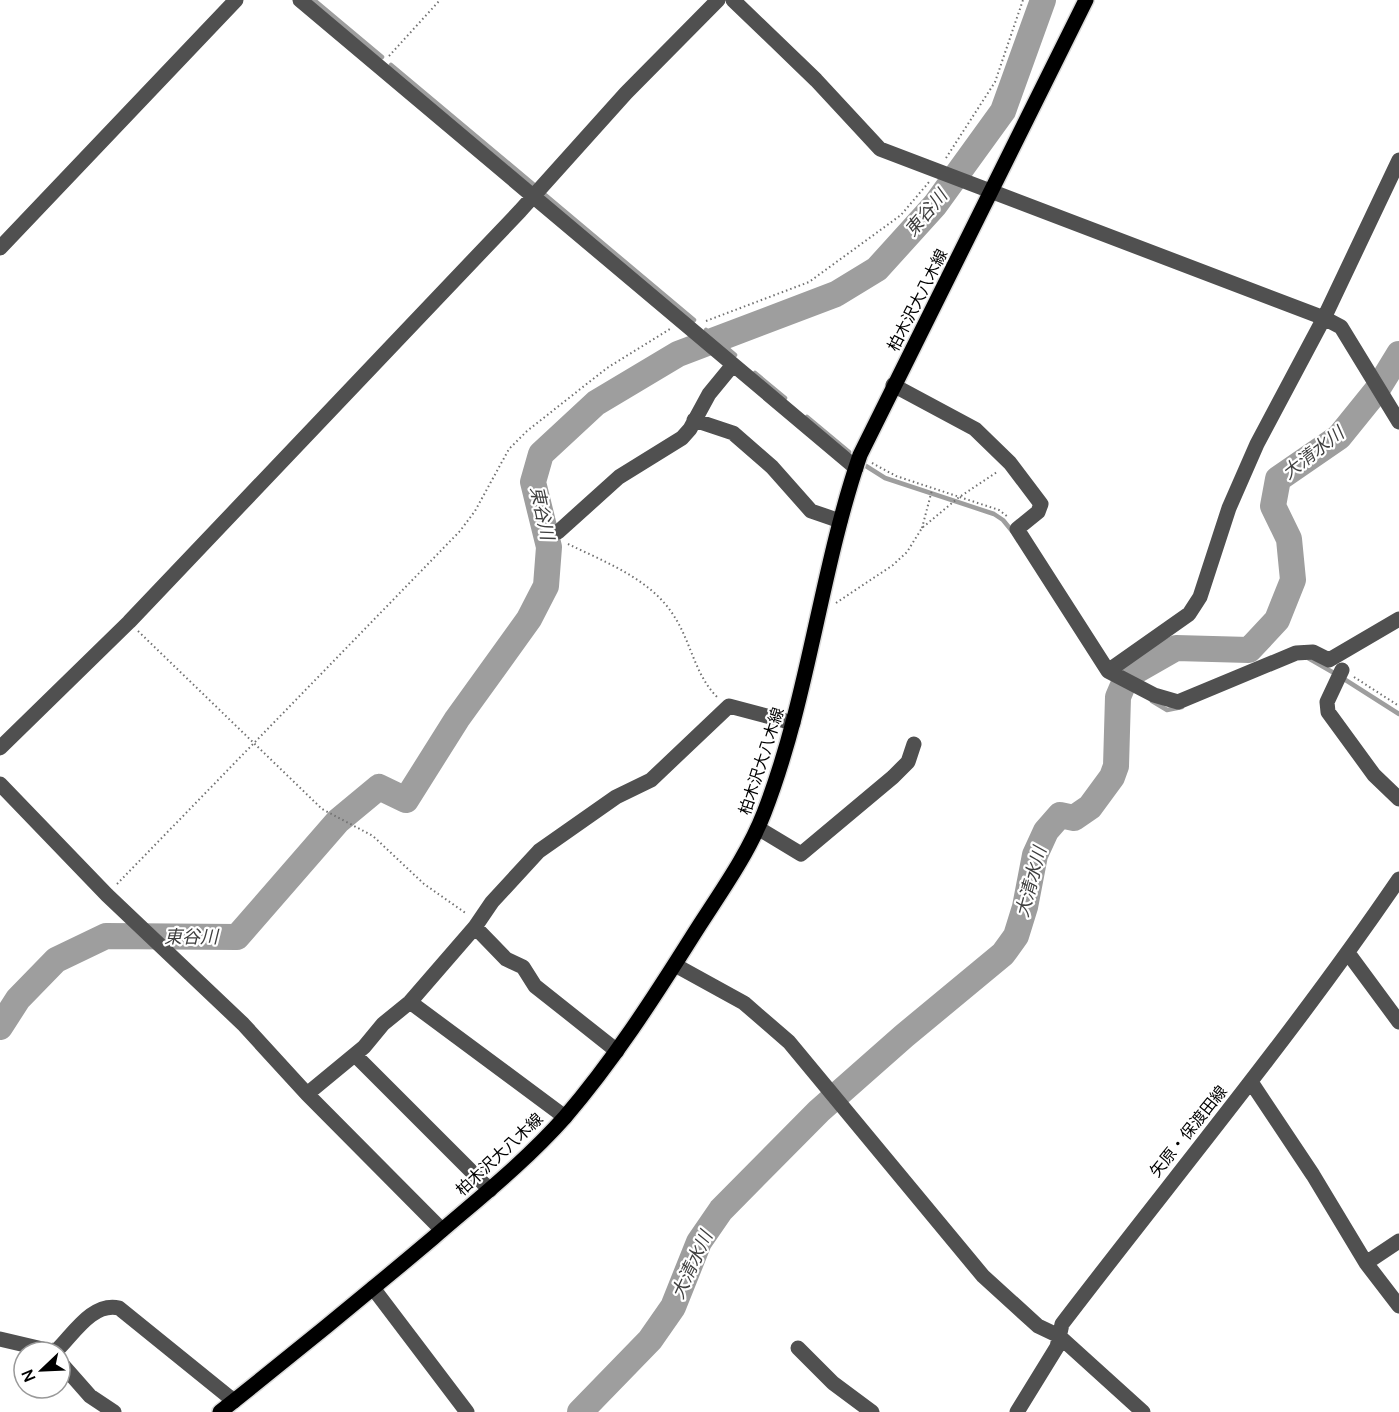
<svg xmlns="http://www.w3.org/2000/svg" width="1399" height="1412" font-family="Manrope,'Noto Sans JP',sans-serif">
<rect width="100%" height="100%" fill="#fff"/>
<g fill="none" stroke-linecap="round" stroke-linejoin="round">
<!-- stream -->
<path stroke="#9e9e9e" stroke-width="4.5" d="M314,0l68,57
M391,65l142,119
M544,194l150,126
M706,330l29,25
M755,373l30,25
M807,417l42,35
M866,466l19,12 109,36 9,6 9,11
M1308,658l26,15
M1344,679l55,35
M1152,701l15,9 15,-3"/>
<!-- river -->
<path stroke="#9e9e9e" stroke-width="26" d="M0,1027l18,-28 38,-39 50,-24 131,1 101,-116 41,-34 27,13 51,-81 72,-100 17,-33 3,-39 -16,-65 8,-28 55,-51 82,-49 158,-60 41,-25 58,-64 68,-94 40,-111
M580,1412l70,-72 23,-33 26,-65 22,-32 98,-99 85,-75 99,-82 13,-18 9,-29 10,-52 11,-24 14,-16 14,3 16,-11 22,-30 4,-11 2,-69 9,-21 49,-28 73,2 28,-30 16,-40 -4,-41 -16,-33 5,-27 61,-42 38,-47 22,-36"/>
<!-- major casing -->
<g stroke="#dbdbdb" stroke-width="18">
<path id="major" d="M220,1412c72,-57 143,-115 213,-174 45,-39 92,-76 132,-121 48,-56 88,-118 127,-180 25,-40 55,-80 72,-124 45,-116 56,-241 96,-358l226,-455"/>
</g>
<!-- path -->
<path stroke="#727272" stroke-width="2" stroke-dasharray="1.5 3" stroke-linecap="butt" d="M389,56l51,-56
M946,158l49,-76 28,-82
M706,321l103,-39 92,-67 28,-33
M872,463l24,13 103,34 9,7
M922,528l10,-38
M568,544c37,18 83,35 106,72 17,26 21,59 43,81
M836,603l57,-38 14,-13 15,-24 36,-30 39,-26
M138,631l184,178 51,27 51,48 43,30
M1354,677l45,29
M117,884l343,-353 15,-20 34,-62 18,-18 80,-63 63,-39"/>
<!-- minor -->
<path stroke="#505050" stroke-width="15" d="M300,0l556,468
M733,0l83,80 64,69 444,169 17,9 58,95
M0,248l236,-248
M893,385l82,44 35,34 31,41 -3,8 -21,17 91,142 46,24 24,7 118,-49 17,-1 16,8 70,-41
M694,420l39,13 39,34 39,44 29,10
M558,532l61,-55 63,-39 8,-9 19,-35 23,-28
M1342,670l-15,32 1,10 46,63 25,24
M1108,671l81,-57 11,-17 29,-89 28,-64 67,-126 75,-158
M0,748l129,-126 391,-411 106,-118 92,-93
M0,784l107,111 136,129 64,70 135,136
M758,828l43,26 92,-77 15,-15 6,-18
M475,927l31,32 17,8 12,19 82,65
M1348,953l51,69
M675,965l69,38 45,39 194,234 55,50 21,10 84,76
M410,1002l155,115
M355,1055l135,135
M1251,1082l62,93 53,88 33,43
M307,1094l57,-47 19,-23 27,-22 65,-75 17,-25 47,-51 77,-54 35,-17 78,-74 64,17
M1366,1263l33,-22
M373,1288l94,124
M0,1339l51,12 7,-2c16,-16 35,-47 61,-41l115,93
M798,1348l35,35 39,29
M60,1362l30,34 24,16
M1017,1412l40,-65 5,-23c113,-148 232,-291 337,-445"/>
<!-- major -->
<use href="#major" stroke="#000" stroke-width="15"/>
</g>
<g text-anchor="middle" stroke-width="4.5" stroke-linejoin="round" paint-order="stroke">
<!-- street labels -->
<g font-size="16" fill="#000" stroke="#fff">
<text transform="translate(917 300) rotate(-63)" y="6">柏木沢大八木線</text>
<text transform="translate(761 761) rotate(-72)" y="6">柏木沢大八木線</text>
<text transform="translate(1188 1131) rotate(-51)" y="6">矢原・保渡田線</text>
<text transform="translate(499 1154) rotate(-43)" y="6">柏木沢大八木線</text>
</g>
<!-- water labels -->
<g font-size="18" font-style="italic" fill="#3f3f3f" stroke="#fff">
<text transform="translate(926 213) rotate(-50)" y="6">東谷川</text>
<text transform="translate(1313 453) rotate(-38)" y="6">大清水川</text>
<text transform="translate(542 513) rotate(78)" y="6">東谷川</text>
<text transform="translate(1031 882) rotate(-75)" y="6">大清水川</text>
<text x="191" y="943">東谷川</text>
<text transform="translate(692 1265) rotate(-65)" y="6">大清水川</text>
</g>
</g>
<!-- north arrow -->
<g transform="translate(42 1370) rotate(247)"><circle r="28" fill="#ffffff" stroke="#999999" stroke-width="1.5"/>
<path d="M0-4.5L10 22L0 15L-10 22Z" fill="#000000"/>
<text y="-9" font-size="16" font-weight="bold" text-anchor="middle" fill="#000000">N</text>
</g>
</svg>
